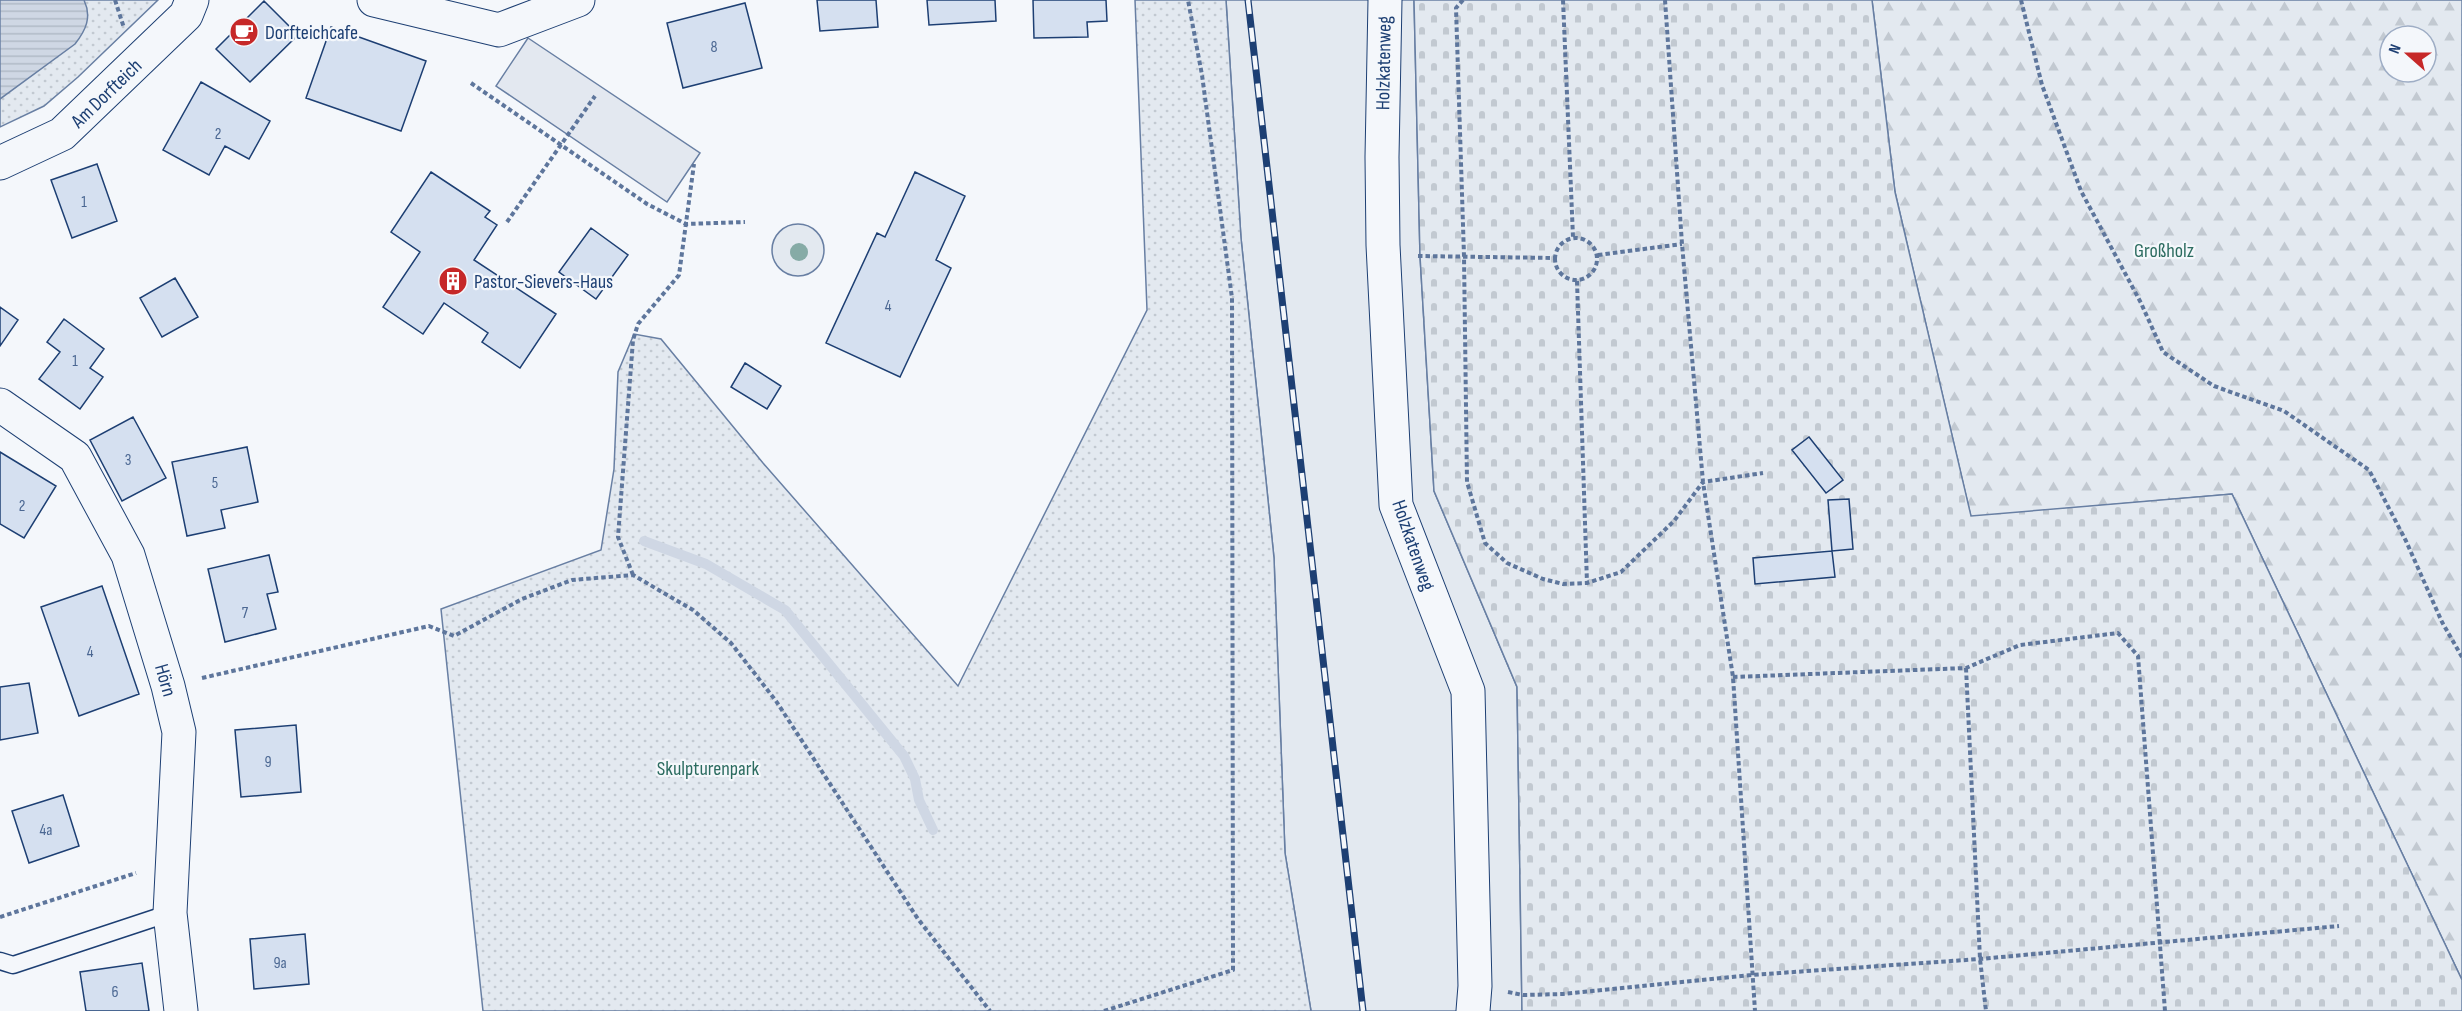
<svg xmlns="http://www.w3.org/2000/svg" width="2462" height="1011" font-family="'Sofia Sans Condensed',sans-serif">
<defs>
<pattern id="forest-firs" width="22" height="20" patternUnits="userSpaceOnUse" patternTransform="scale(1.5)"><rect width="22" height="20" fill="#e3e9f0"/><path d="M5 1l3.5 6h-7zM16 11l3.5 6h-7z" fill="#c2c9d1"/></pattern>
<pattern id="cemetery-stones" width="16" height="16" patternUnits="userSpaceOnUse" patternTransform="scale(1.5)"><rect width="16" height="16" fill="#e3e9f0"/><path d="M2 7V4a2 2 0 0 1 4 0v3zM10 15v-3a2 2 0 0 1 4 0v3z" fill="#c2c9d1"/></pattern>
<pattern id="park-dots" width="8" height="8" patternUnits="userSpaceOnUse" patternTransform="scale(1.5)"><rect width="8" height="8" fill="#e3e9f0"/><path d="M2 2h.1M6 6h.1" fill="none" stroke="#c2c9d1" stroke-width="1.8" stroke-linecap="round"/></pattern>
<pattern id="water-rules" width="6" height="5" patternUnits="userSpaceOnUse" patternTransform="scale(1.5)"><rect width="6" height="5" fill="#cfd7e4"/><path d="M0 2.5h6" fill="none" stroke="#b1bac7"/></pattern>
</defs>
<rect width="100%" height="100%" fill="#f4f7fb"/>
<!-- green -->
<path fill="#e3e9f0" stroke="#687fa3" stroke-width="1.5" d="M1226,0h188l6,256 14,235 83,196 5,324h-211l-26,-158 -11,-295 -33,-320z
M772 250a26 26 0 1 1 52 0a26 26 0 1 1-52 0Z"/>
<!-- forest -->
<path fill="url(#forest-firs)" stroke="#687fa3" stroke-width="1.5" fill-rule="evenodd" d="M1872,0h590v980l-230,-486 -261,23 -76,-325zM2390,36h36v36h-36z"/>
<!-- cemetery -->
<path fill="url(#cemetery-stones)" stroke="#687fa3" stroke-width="1.5" d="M1414,0h458l23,192 76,324 261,-22 230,486v31h-940l-5,-324 -83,-196 -14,-235z"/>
<!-- park -->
<path fill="url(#park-dots)" stroke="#687fa3" stroke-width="1.5" d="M0,0h158l-80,77 -34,29 -44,21z
M1135,0h91l15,238 33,320 11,295 26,158h-828l-42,-402 160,-59 13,-81 4,-97 16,-38 27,5 102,124 195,223 189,-376z"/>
<!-- parking -->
<path fill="#e3e8f0" stroke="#687fa3" stroke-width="1.5" d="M528,38l172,115 -33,49 -171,-116z"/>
<!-- water -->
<path fill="url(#water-rules)" stroke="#687fa3" stroke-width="1.5" d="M0,0h84c8,17 2,30 -9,44l-75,55z"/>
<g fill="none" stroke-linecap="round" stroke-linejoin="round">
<!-- stream -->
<path stroke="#cfd7e4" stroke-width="10" d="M644,541l62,23 79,46 119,146 11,23 4,21 14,30"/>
</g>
<!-- building -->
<path fill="#d5e0f0" stroke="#1d3f73" stroke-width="1.5" d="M817,0h59l2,27 -58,4z
M927,0h68l1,21 -67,4z
M1033,0h73l1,21 -20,1 1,15 -54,1z
M264,1l34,34 -48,47 -34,-33z
M745,3l17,65 -79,20 -16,-65z
M331,27l95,34 -25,70 -95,-33z
M201,82l69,39 -21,38 -24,-13 -16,29 -46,-25z
M97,164l20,57 -45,17 -21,-58z
M431,172l59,39 -5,6 12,8 -23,35 82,54 -36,54 -38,-26 6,-9 -44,-30 -21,31 -40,-27 37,-55 -29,-20z
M915,172l50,24 -29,64 15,8 -51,109 -74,-34 51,-110 8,4z
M591,228l37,27 -32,44 -37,-27z
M175,278l23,39 -36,20 -22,-39z
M0,307l18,13 -18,26z
M64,319l40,30 -14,19 13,9 -23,32 -41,-30 21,-27 -13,-10z
M745,363l36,23 -14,23 -36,-22z
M133,417l33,61 -44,23 -32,-61z
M1809,437l34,43 -17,13 -34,-43z
M247,447l11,55 -37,8 4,18 -38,8 -15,-74z
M0,452l56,34 -32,52 -24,-14z
M1849,499l4,50 -21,2 -4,-51z
M1832,551l3,26 -80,7 -2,-26z
M269,555l9,37 -11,2 9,35 -51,13 -17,-73z
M102,586l37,108 -60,22 -38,-109z
M29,683l9,50 -38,7v-53z
M296,725l5,67 -60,5 -6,-67z
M63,795l16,51 -50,17 -17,-52z
M305,934l4,50 -55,5 -4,-50z
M142,963l7,48h-63l-6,-39z"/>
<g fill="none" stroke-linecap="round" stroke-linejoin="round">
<!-- service casing -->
<g stroke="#1d3f73" stroke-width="19">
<path id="service" d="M0,961l13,4 157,-52"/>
</g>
<!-- minor casing -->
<g stroke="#1d3f73" stroke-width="35">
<path id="minor" d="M374,0l125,30 79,-30
M1385,0l-3,157 1,88 13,260 72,186 7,295 -2,25
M0,163l62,-29 124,-119 6,-15
M0,405l75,52 53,98 40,131 11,46 -9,181 11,98"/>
</g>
<!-- path -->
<path stroke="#5e769c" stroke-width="4" stroke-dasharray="4.5 3" stroke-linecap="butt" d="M115,0l9,28
M1463,0l-7,8 8,248 3,226 18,61 22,20 36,16 20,5 24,-1 34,-11 53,-51 29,-39 60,-9
M1563,0l10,237
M1665,0l17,244 21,238 30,195 22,334
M2021,0l21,85 39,106 60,112 22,49 51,34 70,25 85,59 37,71 36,81 20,35
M471,83l176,121 39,20 59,-2
M507,222l88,-126
M1555 259a21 21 0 1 1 42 0a21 21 0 1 1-42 0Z
M1598,255l84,-11
M1418,256l136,2
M1577,281l10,302
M633,575l-15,-38 15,-197 5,-16 41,-49 15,-111
M1966,668l14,291 6,52
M1733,677l233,-9 54,-23 98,-12 20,23 27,355
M202,678l227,-52 25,10 68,-37 50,-19 61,-5 60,35 38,33 45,58 142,218 72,92
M0,917l136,-44
M1508,992l15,3 40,-1 188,-19 229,-16 359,-33
M1104,1011l129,-41 -1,-672 -30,-223 -14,-75"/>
<!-- service -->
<use href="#service" stroke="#f4f7fb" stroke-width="16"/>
<!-- minor -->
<use href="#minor" stroke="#f4f7fb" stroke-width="33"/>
<!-- rail casing -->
<g stroke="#1d3f73" stroke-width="7">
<path id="rail" d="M1248,0l115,1011"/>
</g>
<!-- rail -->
<use href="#rail" stroke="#f4f7fb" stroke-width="4.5" stroke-dasharray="14" stroke-linecap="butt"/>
</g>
<!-- trees -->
<circle fill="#86aba6" cx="799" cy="252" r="9"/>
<!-- icons -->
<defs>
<g id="cafe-disc" transform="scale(1.5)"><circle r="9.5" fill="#c62828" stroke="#f4f7fb"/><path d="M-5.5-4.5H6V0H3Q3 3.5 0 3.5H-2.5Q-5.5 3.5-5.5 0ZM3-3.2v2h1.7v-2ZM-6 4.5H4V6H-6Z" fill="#fff"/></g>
<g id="building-disc" transform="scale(1.5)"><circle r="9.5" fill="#c62828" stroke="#f4f7fb"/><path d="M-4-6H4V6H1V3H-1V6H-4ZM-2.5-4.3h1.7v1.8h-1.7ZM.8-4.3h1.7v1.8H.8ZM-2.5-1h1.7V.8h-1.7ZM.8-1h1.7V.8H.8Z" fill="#fff"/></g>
</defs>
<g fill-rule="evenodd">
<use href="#cafe-disc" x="244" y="32"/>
<use href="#building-disc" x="453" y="281"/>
</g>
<g text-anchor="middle" stroke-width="4.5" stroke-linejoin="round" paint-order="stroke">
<!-- number labels -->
<g font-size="16" fill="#4b6792">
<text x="714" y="52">8</text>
<text x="218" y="139">2</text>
<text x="84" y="207">1</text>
<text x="888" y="311">4</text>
<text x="75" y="366">1</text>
<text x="128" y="465">3</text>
<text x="215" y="488">5</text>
<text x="22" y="511">2</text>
<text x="245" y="618">7</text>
<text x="90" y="657">4</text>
<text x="268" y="767">9</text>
<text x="46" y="835">4a</text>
<text x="280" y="968">9a</text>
<text x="115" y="997">6</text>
</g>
<!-- poi labels -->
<g font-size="20" fill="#1d3f73" stroke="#f4f7fb" text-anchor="start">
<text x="265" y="39">Dorfteichcafe</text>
<text x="474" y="288">Pastor-Sievers-Haus</text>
</g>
<!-- street labels -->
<g font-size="20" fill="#1d3f73" stroke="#f4f7fb">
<text transform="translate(1383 63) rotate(-89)" y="7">Holzkatenweg</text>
<text transform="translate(106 93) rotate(-44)" y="7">Am Dorfteich</text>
<text transform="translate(1414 545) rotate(71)" y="7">Holzkatenweg</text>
<text transform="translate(166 680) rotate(74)" y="7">Hörn</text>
</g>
<!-- park labels -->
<g font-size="20" fill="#2c6c60" stroke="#f4f7fb">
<text x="2164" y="257">Großholz</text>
<text x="708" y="775">Skulpturenpark</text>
</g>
</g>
<!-- north arrow -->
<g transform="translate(2408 54) rotate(291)"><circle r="28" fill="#f4f7fb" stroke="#9eadc5" stroke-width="1.5"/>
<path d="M0-4.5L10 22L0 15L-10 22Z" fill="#c62828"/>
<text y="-9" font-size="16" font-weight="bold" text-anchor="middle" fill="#1d3f73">N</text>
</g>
</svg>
